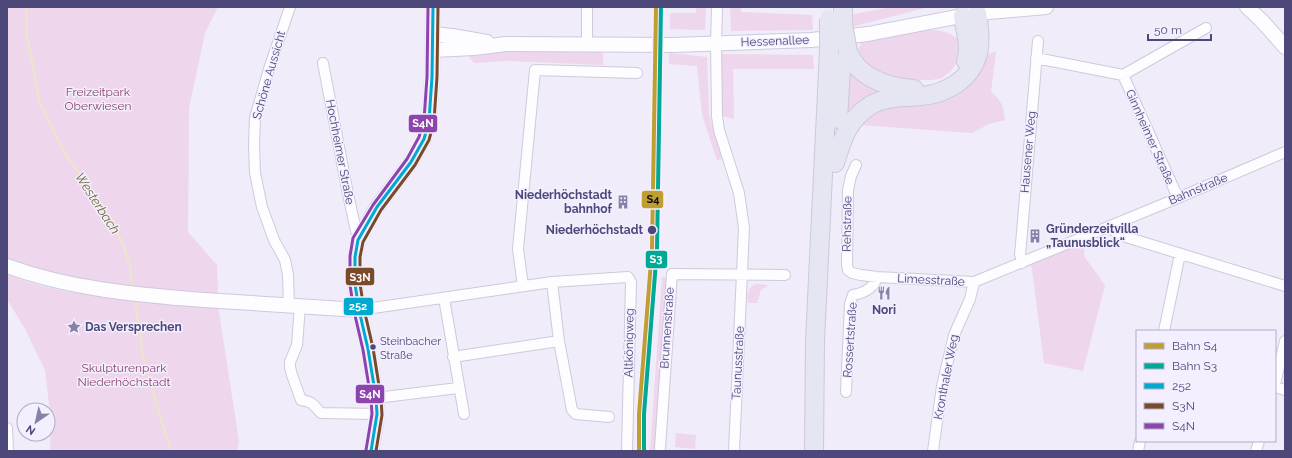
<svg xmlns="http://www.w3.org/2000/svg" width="1292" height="458" font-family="Raleway,sans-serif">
<rect width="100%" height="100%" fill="#f0ecf9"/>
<!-- green -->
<path fill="#eed6ec" d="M7,7h211l-13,26 -16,75 -1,124 29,33 1,29 -32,-3v4l-71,-7 -108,-28z
M696,7h10l-1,23 -35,-1v-16h26z
M730,7h11v5l71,3 1,15 -82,1z
M891,7h38l-78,20 -1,-12z
M932,30c11,1 19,2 27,11l1,15 -4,8 -5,7 -9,7 -10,2h-21l-23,-5 -20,-9 -11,-12 4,-11 22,-7z
M506,50l97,2v13l-95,-4 -34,2 -6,-8z
M996,51l-5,41c12,10 12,13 14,28l-16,4 -17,9 -113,-8 8,-7 18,-9 40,-10 59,-43z
M669,53l38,4 2,57 13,45 -5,1 -15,-45 -5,-49 -28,-2z
M720,54l93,1 1,14h-81l1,50 -12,-3z
M845,60l44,30 -45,30z
M1085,241l-1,15 21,29 -22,86 -39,-8 -13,-101z
M7,275c25,9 51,16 77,19 45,6 90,8 134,12l21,135 -2,10h-187l1,-30 -6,-51 -20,-41 -18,-30z
M662,277h6l-11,174h-7z
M756,284l13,1 -8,5 -4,13h-9c-1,-8 -1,-15 8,-19z
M676,433l20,2 -1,14 -20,-2z"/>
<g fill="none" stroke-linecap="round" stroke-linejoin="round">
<!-- stream -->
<path stroke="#ebe5cd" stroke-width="2.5" d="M26,7l1,29 13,67 25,50 48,69 11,25 6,20 3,23
M135,299l9,63 25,83 3,6"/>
<!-- street casing -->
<g stroke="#cdcadb" stroke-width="12">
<path id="street" d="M717,7l-1,36 1,73 2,14 20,63 5,35 -10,223
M587,44v-37
M1036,58l87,17
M323,63l25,131 10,46
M856,165l-5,11 -3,14 -1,75 1,5 4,3 9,2 16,2 97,5 204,-84 107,-46
M1178,198l-55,-123 83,-47
M1110,226l4,5 12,6 159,49
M1022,263l-2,-9 1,-10 17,-203
M552,282l7,59 13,69 4,4 33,3
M523,286l-5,-37 17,-179 102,3
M444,298l20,116
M289,305l-1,-30 -3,-15 -11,-20 -12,-33 -7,-34 -1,-27 1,-28 14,-49 21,-62
M300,306l-3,39 -7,17v5l2,8 9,25c13,2 12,5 20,13l56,1
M359,310l193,-28 76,-5 3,5 -4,169
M1164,331l16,-77
M453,357l106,-16
M1275,384l10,-43
M1275,387l10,3
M846,392l4,-88 3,-9c11,-2 21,-7 24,-18
M376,398l82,-10
M7,428l1,23
M660,448l12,-174 113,1
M933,451l9,-65 12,-51 16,-36 4,-17
M1138,451l2,-10
M1256,451l3,-10"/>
</g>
<!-- secondary casing -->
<g stroke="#cdcadd" stroke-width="16">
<path id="secondary" d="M1247,7l15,14 23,26
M433,34l19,2 35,6
M433,50l41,-2 32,-4 168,1 137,-5 57,-6 109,-21 69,-6
M7,266c63,23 130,29 197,34 52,3 103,7 155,10
M371,451l4,-22 2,-15 -1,-16 -8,-49 -9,-39 -4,-26v-27l3,-17 19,-33 34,-45 13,-23 5,-18 3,-44 1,-70"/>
</g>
<!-- highway casing -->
<g stroke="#cbc9da" stroke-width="20">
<path id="highway" d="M963,16c2,15 8,31 3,45
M843,24v-17
M848,52c11,27 39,35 66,37
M838,119l4,-67
M835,163c7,-23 13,-44 36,-58 15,-9 33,-7 50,-9 25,-2 51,-17 57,-43 3,-13 1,-27 -1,-40
M814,451l1,-110 14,-291"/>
</g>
<!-- street -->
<use href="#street" stroke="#fdfcfe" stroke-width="10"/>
<!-- secondary -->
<use href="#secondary" stroke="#fdfcfe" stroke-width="14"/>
<!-- highway -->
<use href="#highway" stroke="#e6e5f2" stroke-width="18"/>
<!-- highway-bridge casing -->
<g stroke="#cbc9da" stroke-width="20" stroke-linecap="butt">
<path id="highway-bridge" d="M843,24l5,28
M829,50v-31"/>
</g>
<!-- highway-bridge -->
<use href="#highway-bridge" stroke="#e6e5f2" stroke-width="18"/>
<!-- bus-1 casing -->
<g stroke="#f4efff" stroke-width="6">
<path id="bus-1" d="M371,451l6,-37 -1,-16 -8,-49 -9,-39 -4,-26v-27l3,-17 19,-33 34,-45 13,-23 5,-18 3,-44 1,-70"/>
</g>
<!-- bus-2 casing -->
<g stroke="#f4efff" stroke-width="6">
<path id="bus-2" d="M376,451l6,-36 -1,-17 -8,-50 -9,-39 -4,-25v-27l3,-15 18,-32 34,-45 14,-25 5,-19 3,-44 1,-70"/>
</g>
<!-- bus-3 casing -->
<g stroke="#f4efff" stroke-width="6">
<path id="bus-3" d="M366,450l6,-36 -1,-15 -8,-49 -9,-39 -4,-26v-29l3,-18 20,-33 34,-46 12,-22 5,-17 3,-43 1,-70"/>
</g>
<!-- bus-1 -->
<use href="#bus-1" stroke="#00a9ce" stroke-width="3"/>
<!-- bus-2 -->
<use href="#bus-2" stroke="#7a4b2a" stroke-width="3"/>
<!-- bus-3 -->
<use href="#bus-3" stroke="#8e44ad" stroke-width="3"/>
<!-- rail-1 casing -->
<g stroke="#f4efff" stroke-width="7">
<path id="rail-1" d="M639,451v-37l13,-165 4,-242"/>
</g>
<!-- rail-2 casing -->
<g stroke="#f4efff" stroke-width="7">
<path id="rail-2" d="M644,451v-37l13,-165 4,-242"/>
</g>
<!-- rail-1 -->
<use href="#rail-1" stroke="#c09e31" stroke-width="4"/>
<!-- rail-2 -->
<use href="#rail-2" stroke="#00a896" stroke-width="4"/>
</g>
<!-- icons -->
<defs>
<g id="building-bare" transform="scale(1.08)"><path d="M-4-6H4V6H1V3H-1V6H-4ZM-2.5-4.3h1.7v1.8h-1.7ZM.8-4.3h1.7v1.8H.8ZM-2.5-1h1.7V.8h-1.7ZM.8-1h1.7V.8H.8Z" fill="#8582a6" stroke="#f4efff" stroke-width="2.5" paint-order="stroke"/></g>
<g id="restaurant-bare" transform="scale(1.08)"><path d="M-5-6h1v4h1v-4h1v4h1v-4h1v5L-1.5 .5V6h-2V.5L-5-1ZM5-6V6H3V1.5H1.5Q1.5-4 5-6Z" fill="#8582a6" stroke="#f4efff" stroke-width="2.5" paint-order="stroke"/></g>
<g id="sight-bare" transform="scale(1.08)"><path d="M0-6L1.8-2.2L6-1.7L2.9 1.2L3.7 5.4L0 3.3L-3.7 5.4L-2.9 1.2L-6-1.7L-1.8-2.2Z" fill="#8582a6" stroke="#f4efff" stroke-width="2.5" paint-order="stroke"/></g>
</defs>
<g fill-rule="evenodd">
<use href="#building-bare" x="623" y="202"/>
<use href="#building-bare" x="1035" y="236"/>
<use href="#restaurant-bare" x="884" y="293"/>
<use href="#sight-bare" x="74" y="327"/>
</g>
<!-- markers -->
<g fill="#4c497a" stroke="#f4efff" stroke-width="1.5">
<circle cx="652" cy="230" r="5"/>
<circle cx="373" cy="347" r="3.5"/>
</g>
<g text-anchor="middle" stroke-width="3" stroke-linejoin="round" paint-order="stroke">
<!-- bus labels -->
<g font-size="11" fill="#4c497a" stroke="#f4efff" text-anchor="start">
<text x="380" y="345">Steinbacher<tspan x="380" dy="14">Straße</tspan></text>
</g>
<!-- street labels -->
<g font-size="12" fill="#4c497a" stroke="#f4efff">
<text transform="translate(775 41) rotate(-2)" y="4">Hessenallee</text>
<text transform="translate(269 75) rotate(-74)" y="4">Schöne Aussicht</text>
<text transform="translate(1150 137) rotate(66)" y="4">Ginnheimer Straße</text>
<text transform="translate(340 152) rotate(79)" y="4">Hochheimer Straße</text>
<text transform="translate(1028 152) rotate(-85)" y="4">Hausener Weg</text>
<text transform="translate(1198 189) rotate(-23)" y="4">Bahnstraße</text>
<text transform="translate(847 224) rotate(-89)" y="4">Rehstraße</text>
<text transform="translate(931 280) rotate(3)" y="4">Limesstraße</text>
<text transform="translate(667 328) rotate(-86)" y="4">Brunnenstraße</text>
<text transform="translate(850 340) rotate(-86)" y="4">Rossertstraße</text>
<text transform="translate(629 343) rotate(-89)" y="4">Altkönigweg</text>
<text transform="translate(738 363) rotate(-87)" y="4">Taunusstraße</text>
<text transform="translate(946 377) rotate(-79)" y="4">Kronthaler Weg</text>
</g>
<!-- park labels -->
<g font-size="12" fill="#8d4570" stroke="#f4efff">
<text x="98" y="96">Freizeitpark<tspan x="98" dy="14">Oberwiesen</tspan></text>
<text x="124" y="372">Skulpturenpark<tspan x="124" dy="14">Niederhöchstadt</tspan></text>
</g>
<!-- poi labels -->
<g font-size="12" font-weight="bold" fill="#4c497a" stroke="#f4efff" text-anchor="start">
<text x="612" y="199" text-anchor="end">Niederhöchstadt<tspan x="612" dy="14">bahnhof</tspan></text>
<text x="1046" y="233">Gründerzeitvilla<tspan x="1046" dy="14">„Taunusblick“</tspan></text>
<text x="884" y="314" text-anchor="middle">Nori</text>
<text x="85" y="331">Das Versprechen</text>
</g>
<!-- stop labels -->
<g font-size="12" font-weight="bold" fill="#4c497a" stroke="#f4efff" text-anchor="end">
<text x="643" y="234">Niederhöchstadt</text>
</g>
<!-- water labels -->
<g font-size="13" font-style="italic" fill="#716935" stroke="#f4efff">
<text transform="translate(98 203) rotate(57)" y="5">Westerbach</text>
</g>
</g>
<g stroke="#f4efff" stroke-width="1.5">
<rect x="408" y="114" width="30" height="19" rx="4" fill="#8e44ad"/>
<rect x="641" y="190" width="23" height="19" rx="4" fill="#c09e31"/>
<rect x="645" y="250" width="23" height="19" rx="4" fill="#00a896"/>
<rect x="345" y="267" width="30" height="19" rx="4" fill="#7a4b2a"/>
<rect x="343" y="297" width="31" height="19" rx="4" fill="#00a9ce"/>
<rect x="355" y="384" width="30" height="20" rx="4" fill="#8e44ad"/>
</g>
<g font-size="11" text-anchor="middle" font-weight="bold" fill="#fff">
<text x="423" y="127">S4N</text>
<text x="656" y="263">S3</text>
<text x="360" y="281">S3N</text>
<text x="358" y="310">252</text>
<text x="370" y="398">S4N</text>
</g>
<g font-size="11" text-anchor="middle" font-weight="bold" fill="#111">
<text x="653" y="203">S4</text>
</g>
<!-- border -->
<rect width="1292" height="458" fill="none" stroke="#4c497a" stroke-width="16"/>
<!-- legend -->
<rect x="1136" y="330" width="140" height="112" fill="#f4efff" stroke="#b1adca"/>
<rect x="1144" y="343" width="20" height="6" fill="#c09e31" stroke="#b1adca"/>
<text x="1172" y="350" font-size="12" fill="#4c497a">Bahn S4</text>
<rect x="1144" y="363" width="20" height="6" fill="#00a896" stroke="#b1adca"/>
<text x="1172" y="370" font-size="12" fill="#4c497a">Bahn S3</text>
<rect x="1144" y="383" width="20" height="6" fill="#00a9ce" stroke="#b1adca"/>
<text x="1172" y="390" font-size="12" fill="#4c497a">252</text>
<rect x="1144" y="403" width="20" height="6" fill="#7a4b2a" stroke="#b1adca"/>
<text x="1172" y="410" font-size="12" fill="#4c497a">S3N</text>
<rect x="1144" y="423" width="20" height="6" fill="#8e44ad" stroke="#b1adca"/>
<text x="1172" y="430" font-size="12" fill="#4c497a">S4N</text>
<!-- north arrow -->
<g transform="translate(36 422) rotate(214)"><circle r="19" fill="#f4efff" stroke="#b1adca"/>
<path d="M0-3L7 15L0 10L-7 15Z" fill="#8582a6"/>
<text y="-6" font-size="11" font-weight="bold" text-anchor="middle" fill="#4c497a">N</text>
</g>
<!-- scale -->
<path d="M1148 34v6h63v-6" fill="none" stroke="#4c497a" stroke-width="2"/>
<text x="1154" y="34" font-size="12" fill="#4c497a" stroke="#f4efff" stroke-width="3" paint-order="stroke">50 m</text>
</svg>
